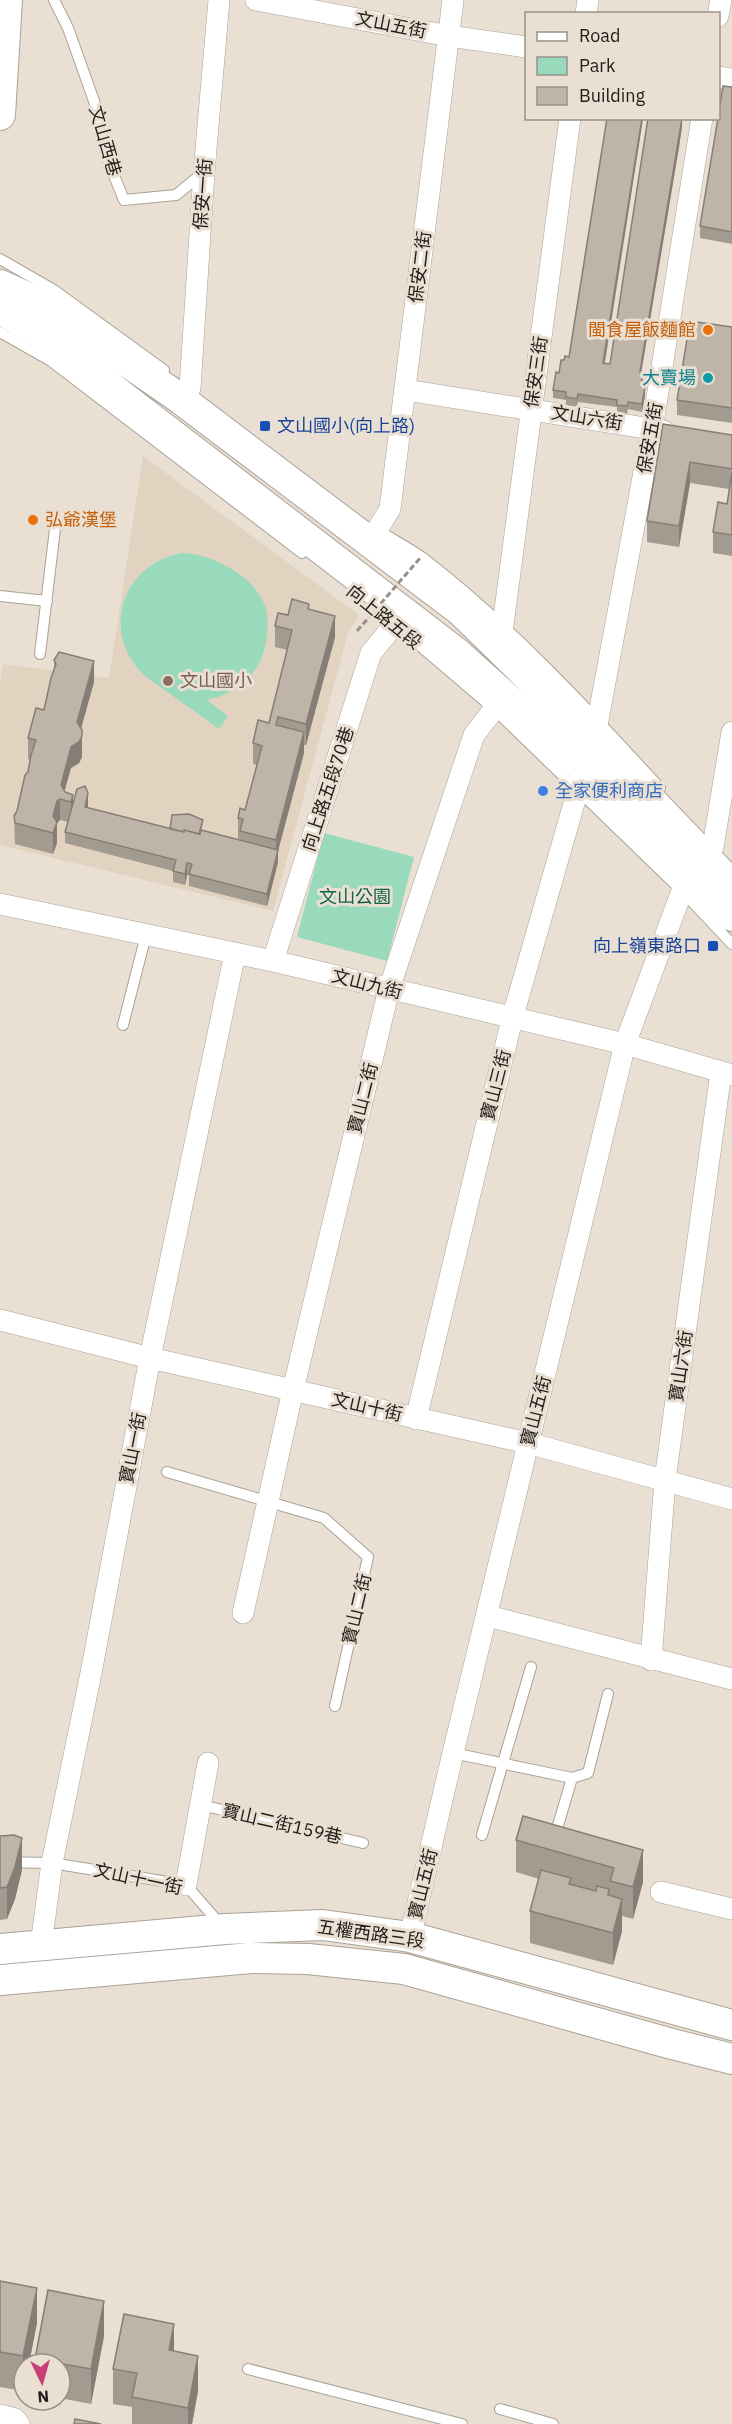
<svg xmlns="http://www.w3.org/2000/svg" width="732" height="2424" font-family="'IBM Plex Sans','Noto Sans TC',sans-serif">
<rect width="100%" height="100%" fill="#e9dfd3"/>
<!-- built -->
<path fill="#e2d3c1" d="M143,456l216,159 -11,18 -75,278 -273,-66v-161l3,-20 106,14z"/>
<!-- green -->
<path fill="#99dabc" d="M183,553c29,1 72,23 82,53 3,8 3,18 2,27 -2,36 -26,60 -60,67l21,16 -9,13c-18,-13 -37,-27 -56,-40 -9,-7 -21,-14 -28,-24 -33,-45 -6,-104 48,-112z
M324,833l90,24 -27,104 -90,-24z"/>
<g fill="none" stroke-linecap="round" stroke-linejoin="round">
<!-- service casing -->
<g stroke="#aba296" stroke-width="12">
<path id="service" d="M54,0l14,28 26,73 14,60 16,39 52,-5 27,-22
M0,259l54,31 110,80
M0,332l51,29 251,192
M376,529c15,10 32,18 47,29 87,67 163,149 237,230
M0,596l47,5
M393,623l101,86 188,182 50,53
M40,654l15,-125
M123,1025l23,-90
M167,1472l157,46 44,39 -33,149
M453,1753l119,25
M201,1805l162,38
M482,1835l49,-168
M554,1839l18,-61 16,-5 20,-79
M0,1862l52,1 134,22 34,39
M248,2369l214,55
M500,2409l53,15"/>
</g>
<!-- minor casing -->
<g stroke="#aba296" stroke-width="22">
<path id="minor" d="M256,0l193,36 77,11
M586,14l2,-14
M718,16l3,-16
M718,77l14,2
M190,388l14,-216 15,-172
M406,390l258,41
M377,530l13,-21 63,-509
M503,625l67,-507
M713,847l19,-115
M0,904l273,57 352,83 107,31
M273,961l98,-308 24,-29
M0,1320l150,38 378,85 204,56
M416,1419l96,-400 86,-299 54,-291 50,-311
M243,1613l50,-223 96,-401 85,-254 20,-26
M488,1616l244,63
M651,1660l14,-180 56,-408
M186,1885l22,-122
M661,1892l71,17
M410,1937l43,-184 172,-709 57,-153
M41,1945l11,-82 40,-195 58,-310 85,-405
M0,2415l15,4 4,5"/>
</g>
<!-- secondary casing -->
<g stroke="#aba296" stroke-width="32">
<path id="secondary" d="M0,115l7,-115
M0,285l44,20 134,92 283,214 132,129 139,145
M0,309l36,21 422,324 127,115 147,147
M0,1949l225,-20 98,-4 87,12 322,88
M0,1980l251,-22 57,1 96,10 268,75 60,15"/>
</g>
<!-- service -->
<use href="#service" stroke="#fff" stroke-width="10"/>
<!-- minor -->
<use href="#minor" stroke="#fff" stroke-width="21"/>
<!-- secondary -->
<use href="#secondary" stroke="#fff" stroke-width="30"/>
<!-- path-bridge -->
<path stroke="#999188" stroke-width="3" stroke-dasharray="6 3" stroke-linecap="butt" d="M357,631l64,-74"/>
</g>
<!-- wall -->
<path fill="#a49b90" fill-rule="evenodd" d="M732,87v157l-32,-6v-12z
M607,118h75v8l-3,21 -38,225 2,9 -1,6 3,8 -3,17 -14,-3 -1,5 -10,-2v-5l-39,-5 -1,5 -11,-2v-5l-13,-2v-8l6,-17 5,-13 5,-3zM643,119l5,1 -38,244 -5,-1z
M732,327v96l-55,-8v-15z
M663,424l69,11v121l-19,-3v-21l14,-28 2,-15 -39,-6 -11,64 -32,-5v-21z
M309,610l26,27 -29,108h-2v8l-26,98v11l-11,44 -78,-20v-11h-2l-2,10 -12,-3v-11l-108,-28v-11l3,-10 -8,-2 -3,3v20l-4,11 -38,-10 -1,-28 3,-5 11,-39 2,-12 -2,-1v-21l16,-28 10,-41v-9l40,22 -13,46 1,29 -3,6 -8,5 -7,24 9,13h15v3l82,21 33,-5 -2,6 39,10v-1h-2v-21l7,-8 12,-45 -4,-1v-21l16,-20 18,-73 -12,-3v-21l13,-11z
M523,1816l120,66 -10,37 -11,-3v15l-9,34 -83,-22v-32l9,-32 -23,-7v-32z
M0,1836l22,34 -7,29 -8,20 -7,1z
M0,2281l37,42 -14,68 -23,-4z
M104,2336l-13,68 -31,-6v-34h-25v-5z
M174,2351l24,40 -6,33h-60v-17l-19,-3v-35z"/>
<!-- shaded-wall -->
<path fill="#867e76" d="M642,118h1l-40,253v-8z
M682,118v8l-3,21 -39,233v-8z
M645,387v8l-3,17v-8z
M690,462v21l-11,64v-21z
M335,616v21l-29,108v-21z
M94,661v21l-17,61v-21z
M304,732v21l-26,98v11l-11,44v-12l9,-34v-20z
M82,736v21l-3,6 -8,5 -9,32 -1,-15 10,-38z
M88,793v12l-3,14v-12z
M73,795v21l-2,7v-21z
M60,799v21l-3,3v20l-4,11v-38l4,-15z
M187,863v12l-2,10v-11z
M22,1838v32l-7,29 -8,20v-32z
M643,1850v32l-10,37v-32z
M622,1899v32l-9,34v-32z
M37,2288v35l-8,41h-5l-1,27v-35z
M104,2301v35l-13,68v-35z
M174,2324v34l-5,-8z
M198,2356v35l-6,33h-4v-16z"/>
<!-- building -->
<path fill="#bfb4a8" stroke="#867e76" stroke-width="1.5" d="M723,86l9,1v145l-32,-6 18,-108z
M607,118h35l-39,245 7,1 38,-246h34l-42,254 3,1 -2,13 4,1 -3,17 -14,-2 -1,4 -10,-1v-5l-39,-6 -1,5 -11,-2v-5l-13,-2 3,-18 3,1 2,-13h3l1,-4 4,1z
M690,321l42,6v81l-55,-8z
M663,424l69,11v34l-42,-7 -11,64 -32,-5z
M732,472v63l-19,-3 5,-30 9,2z
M292,599l17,5 -1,5 27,7 -29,108 -28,-7 -2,8 28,7 -28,108 -36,-9 3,-12 -5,-1 2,-10 5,2 17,-64 -9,-3 5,-23 11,3 23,-93 -17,-4 3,-13 10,2z
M59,652l35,9 -17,61 5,8v6l-3,6 -8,5 -10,38 4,7 8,3 -2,7 -11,-3 -3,2 -4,15 4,6 -4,11 -38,-10 -1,-7 3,-5 8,-36 3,-3 3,-17 5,-15 -8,-2 8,-30 8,2 7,-32 5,-14 -2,-4z
M85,786l3,7 -3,14 99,25v-2l16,4 1,-4 77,20 -11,44 -78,-20 3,-10 -5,-1 -2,11 -12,-3 3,-11 -111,-28 12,-43z
M189,814l14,6 -4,14 -15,-4v2l-14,-3 2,-14z
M523,1816l120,34 -10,37 -23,-6 4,-13 -98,-28z
M14,1835l8,3 -7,29 -8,20 -7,1v-52z
M541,1870l30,8 -2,6 27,7 1,-5 12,3 -1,6 14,4 -9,34 -83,-22z
M0,2281l37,7 -14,68 -23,-4z
M48,2290l56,11 -13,68 -56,-10z
M124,2314l50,10 -5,26 29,6 -10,52 -56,-11 5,-24 -24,-4z
M75,2419l26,5h-27z"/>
<!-- markers -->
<g fill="#e8710a" stroke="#e9dfd3" stroke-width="2">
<circle cx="708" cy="330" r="6"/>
<circle cx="33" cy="520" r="6"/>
</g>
<circle fill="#0f9aa8" stroke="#e9dfd3" stroke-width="2" cx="708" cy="378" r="6"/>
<g fill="#1a4fb4" stroke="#e9dfd3" stroke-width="2">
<rect x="259" y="420" width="12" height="12" rx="3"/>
<rect x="707" y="940" width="12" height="12" rx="3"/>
</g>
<circle fill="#8d6e63" stroke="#e9dfd3" stroke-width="2" cx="168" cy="681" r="6"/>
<circle fill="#3f7fe0" stroke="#e9dfd3" stroke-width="2" cx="543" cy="791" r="6"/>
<g text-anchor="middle" stroke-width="6" stroke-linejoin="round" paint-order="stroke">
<!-- street labels -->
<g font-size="18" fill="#211d18" stroke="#e9dfd3">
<text transform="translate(391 25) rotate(11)" y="6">文山五街</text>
<text transform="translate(105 141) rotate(74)" y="6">文山西巷</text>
<text transform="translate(203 194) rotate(-86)" y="6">保安一街</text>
<text transform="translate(420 267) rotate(-83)" y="6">保安二街</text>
<text transform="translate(536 372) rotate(-82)" y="6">保安三街</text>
<text transform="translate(587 418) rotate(9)" y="6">文山六街</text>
<text transform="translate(650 438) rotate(-80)" y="6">保安五街</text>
<text transform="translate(384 617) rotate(39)" y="6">向上路五段</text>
<text transform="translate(328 789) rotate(-72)" y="6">向上路五段70巷</text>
<text transform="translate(367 984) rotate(14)" y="6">文山九街</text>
<text transform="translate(496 1085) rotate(-76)" y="6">寶山三街</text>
<text transform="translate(363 1098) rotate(-76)" y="6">寶山二街</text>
<text transform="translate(681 1366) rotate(-82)" y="6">寶山六街</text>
<text transform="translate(367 1407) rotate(13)" y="6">文山十街</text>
<text transform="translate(536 1411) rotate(-76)" y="6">寶山五街</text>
<text transform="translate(133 1448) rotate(-79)" y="6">寶山一街</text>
<text transform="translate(357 1609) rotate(-77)" y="6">寶山二街</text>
<text transform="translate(282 1824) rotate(13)" y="6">寶山二街159巷</text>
<text transform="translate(138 1879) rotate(12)" y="6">文山十一街</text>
<text transform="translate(423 1884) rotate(-77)" y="6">寶山五街</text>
<text transform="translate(371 1934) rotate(8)" y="6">五權西路三段</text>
</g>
<!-- food labels -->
<g font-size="18" fill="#c56008" stroke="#e9dfd3" text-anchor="end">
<text x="696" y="336">閩食屋飯麵館</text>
<text x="45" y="526" text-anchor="start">弘爺漢堡</text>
</g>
<!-- culture labels -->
<g font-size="18" fill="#0d838f" stroke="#e9dfd3" text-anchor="end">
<text x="696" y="384">大賣場</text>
</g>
<!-- transit labels -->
<g font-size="18" fill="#164399" stroke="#e9dfd3" text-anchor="start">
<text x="277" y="432">文山國小(向上路)</text>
<text x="701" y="952" text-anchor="end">向上嶺東路口</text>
</g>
<!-- education labels -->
<g font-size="18" fill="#785e54" stroke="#e9dfd3" text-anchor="start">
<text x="180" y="687">文山國小</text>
</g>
<!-- shop labels -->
<g font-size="18" fill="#366cbe" stroke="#e9dfd3" text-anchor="start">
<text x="555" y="797">全家便利商店</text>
</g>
<!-- park labels -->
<g font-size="18" fill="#106246" stroke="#e9dfd3">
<text x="355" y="903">文山公園</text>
</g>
</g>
<!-- legend -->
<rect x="525" y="12" width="195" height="108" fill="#e9dfd3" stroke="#999188" stroke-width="1.5"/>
<rect x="537" y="32" width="30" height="9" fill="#ffffff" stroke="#999188" stroke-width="1.5"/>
<text x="579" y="42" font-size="18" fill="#211d18">Road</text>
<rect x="537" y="57" width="30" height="18" fill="#99dabc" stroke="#999188" stroke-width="1.5"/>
<text x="579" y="72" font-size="18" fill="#211d18">Park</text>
<rect x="537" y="87" width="30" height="18" fill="#bfb4a8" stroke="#999188" stroke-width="1.5"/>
<text x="579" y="102" font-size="18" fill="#211d18">Building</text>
<!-- north arrow -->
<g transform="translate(42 2382) rotate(175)"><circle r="28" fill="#e9dfd3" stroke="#999188" stroke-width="1.5"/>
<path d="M0-4.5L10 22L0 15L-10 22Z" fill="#c93e76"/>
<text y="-9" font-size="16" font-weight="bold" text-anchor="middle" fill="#211d18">N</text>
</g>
</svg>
